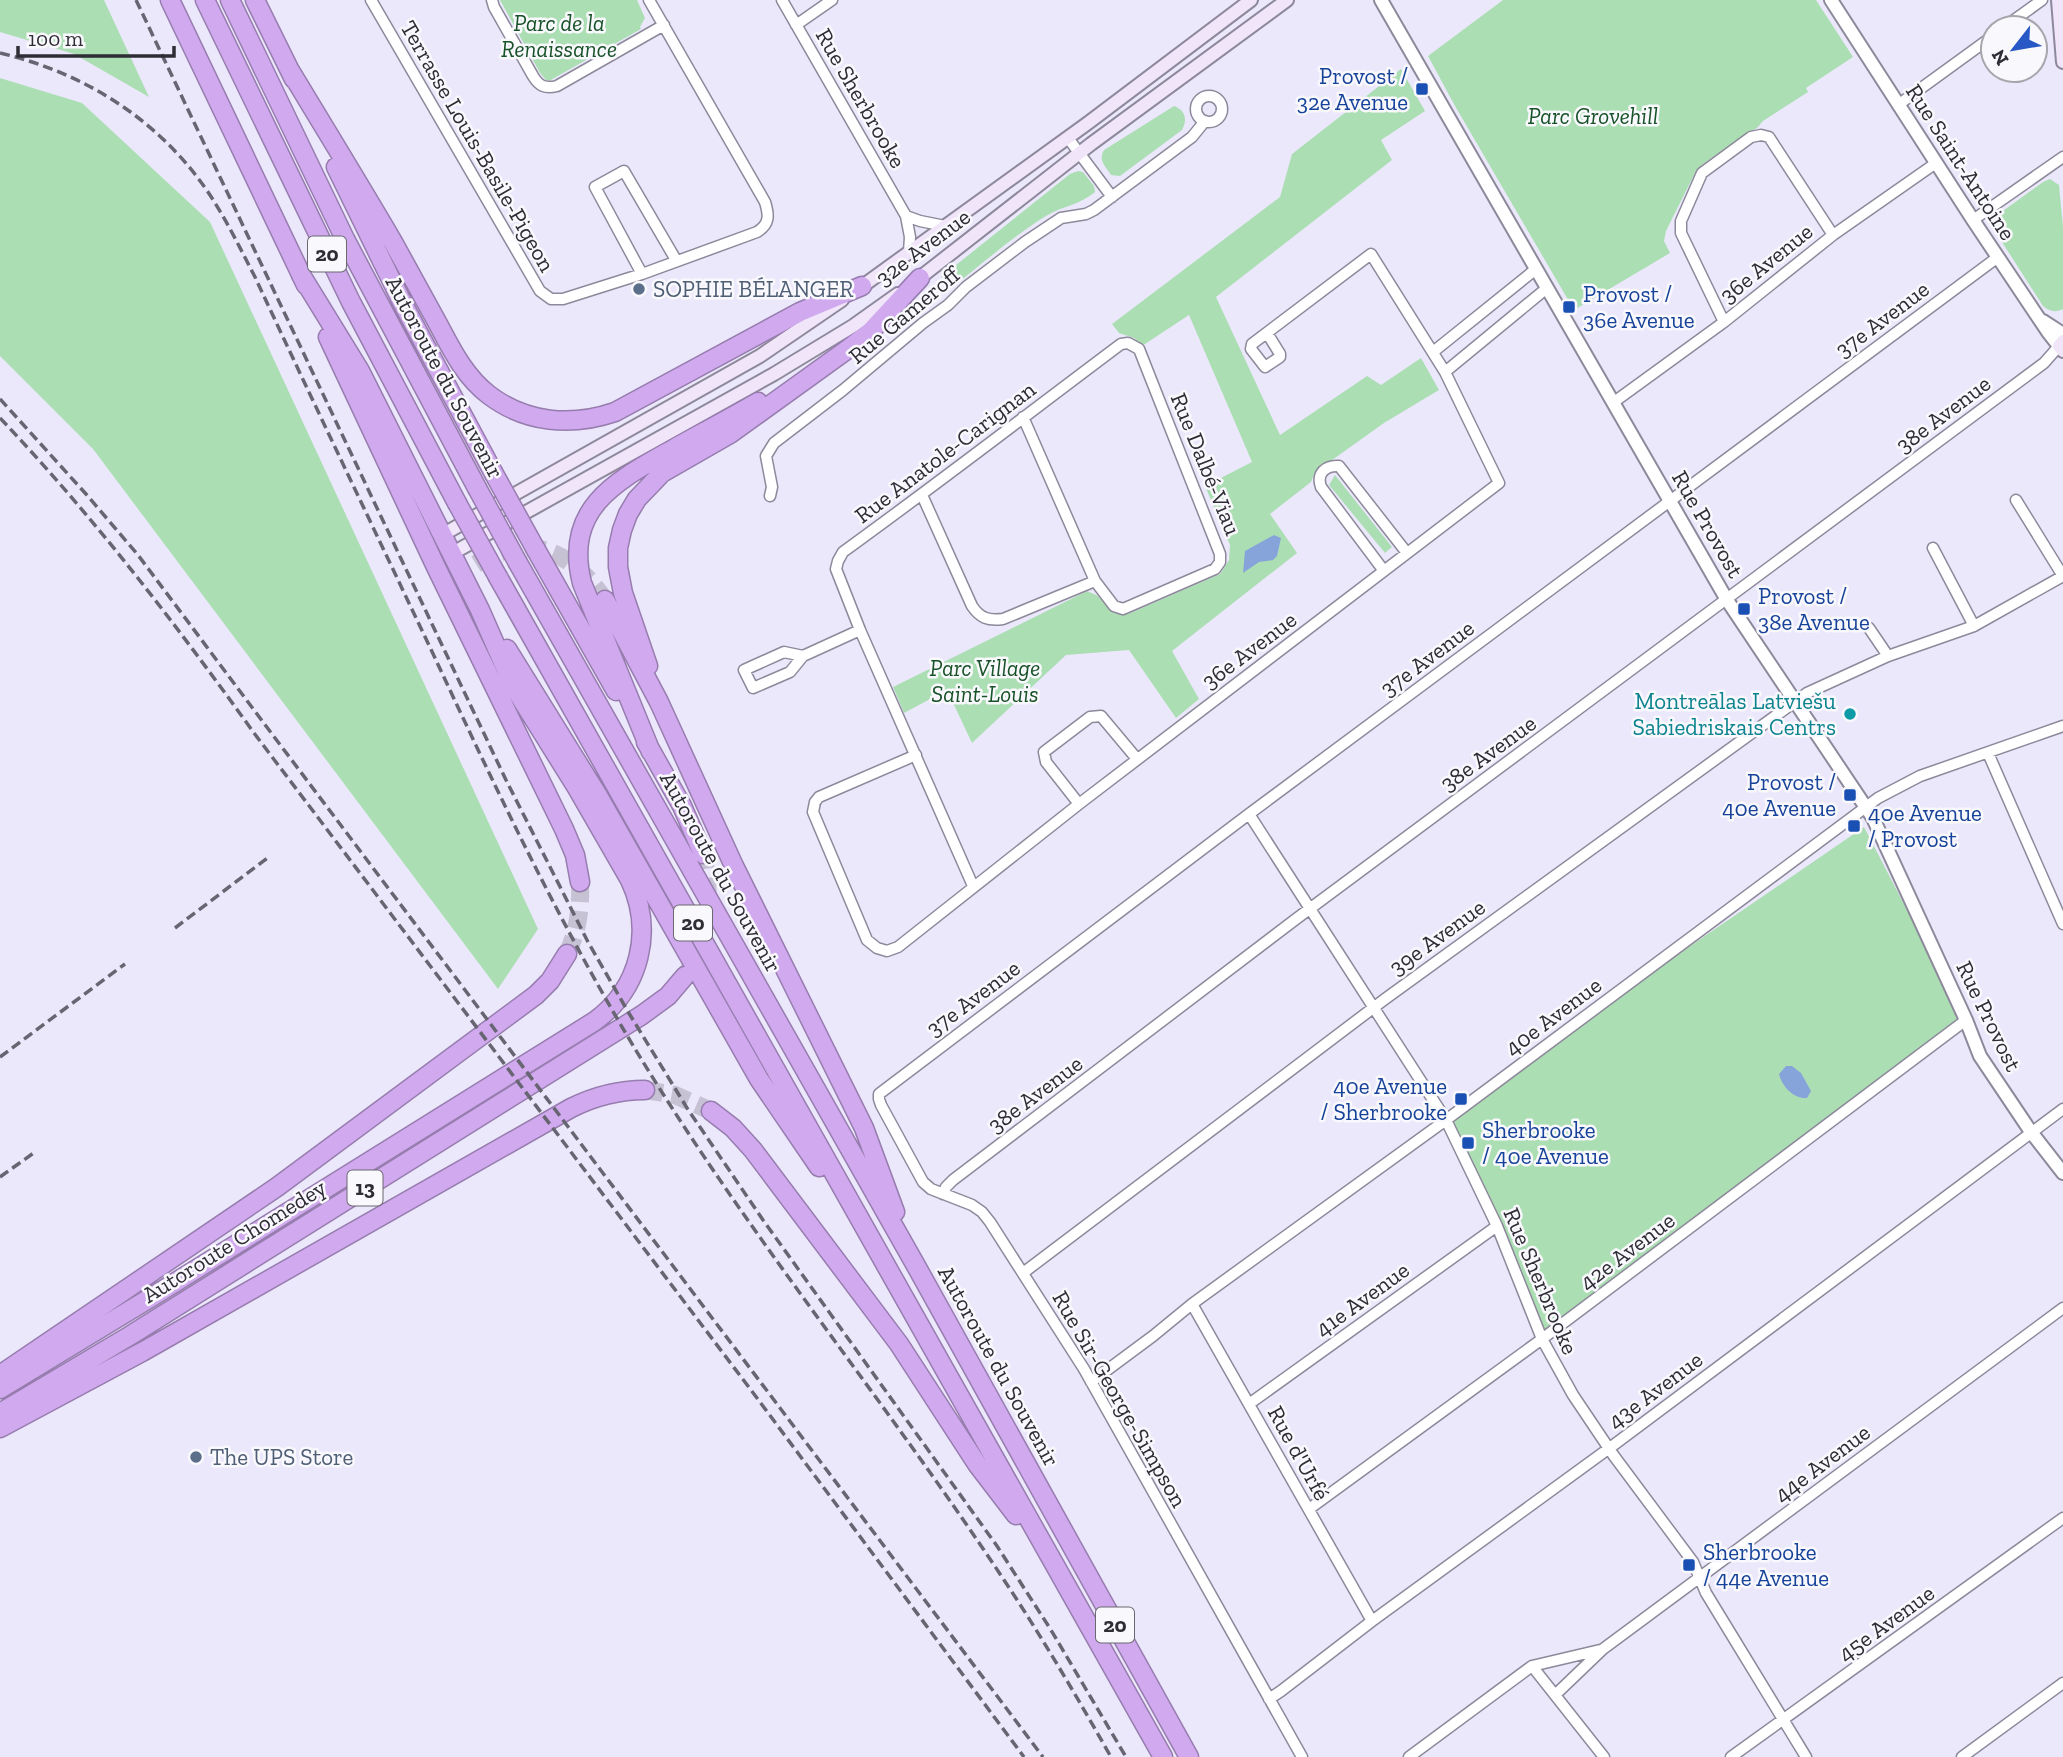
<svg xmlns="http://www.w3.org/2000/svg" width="2063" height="1757" font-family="'Zilla Slab',serif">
<rect width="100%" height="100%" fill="#ece8fc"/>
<!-- green -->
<path fill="#acdeb4" d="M0,0h104l45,97 -75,-43 -74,-22z
M500,0h137l8,18 -5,9 1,2 -92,52 -3,-1 -6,-7z
M1503,0h313l37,57 -47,31 2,4 -45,29 -6,7 -10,5 -44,31 -8,9 -29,58 -2,10 6,12 -96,57 -119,-204 -27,-50z
M1401,69l24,42 -44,29 11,20 -176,137 64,138 87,-59 14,9 40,-27 18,32 -55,33 -49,35 -21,16 -3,8 -41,32 27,39 -125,98 27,48 -23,19 -47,-68 -63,5 -94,88 -25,-53 -43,23 -11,-26 194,-96 11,5 15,17 15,1 92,-40 9,-14 1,-15 -25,-59 47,-24 -63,-147 -47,31 -8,-8 -15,-5 -7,-9 168,-127 12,-43z
M0,78l82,25 128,119 328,707 -40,60 -405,-540 -93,-93z
M1174,106c11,4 14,13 8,24l-62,46 -9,-1c-6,-9 -13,-15 -7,-25z
M1078,171l5,1 11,14 1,6c-15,13 -33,14 -49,24 -34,21 -65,49 -96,73l-9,-12 129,-103z
M2050,179l9,6 4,42v82c-8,4 -14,2 -20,-3l-52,-81 2,-7 50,-36z
M1335,475l57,72 -7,6 -56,-68z
M1864,827l100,193 -421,318 -98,-224z"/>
<!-- water -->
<path fill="#87a4da" d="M1274,535l7,3 -4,18 -4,4 -14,2 -16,11 2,-22z
M1786,1066h6l9,7 10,18 -4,7c-13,1 -25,-11 -28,-24z"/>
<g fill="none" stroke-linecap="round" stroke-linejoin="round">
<!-- motorway-tunnel -->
<path stroke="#c6c2d4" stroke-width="18" stroke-dasharray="18 9" stroke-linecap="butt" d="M476,564c54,-33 95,-13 129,36
M567,954c11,-23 14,-46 13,-72
M687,973c22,-36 25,-78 16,-119
M645,1090l30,5 36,16"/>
<!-- minor casing -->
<g stroke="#8d899b" stroke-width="13">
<path id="minor" d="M371,0l169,291 11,8h12l79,-25 115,-42c13,-8 12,-17 8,-30l-116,-202
M492,0l2,7 39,69c6,10 12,13 24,10l107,-61
M782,0l124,216 4,21 -1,15
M796,25l36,-25
M2003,28l39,-28
M1196 109a13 13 0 1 1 26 0a13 13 0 1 1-26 0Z
M1898,105l95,-69
M1068,138l44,59
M906,216l14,5 25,5
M1973,220l90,-63
M642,274l-47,-87 29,-16 52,89
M1724,322l-43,-89v-12l21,-48 49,-36 10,-2 8,2 64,98
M1433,352l103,-83
M1445,372l102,-84
M1614,402l110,-80 109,-87 103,-72
M922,495l50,111c8,12 16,15 31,13l92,-38
M770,496l2,-9 -6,-31 8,-13 69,-53 80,-67 25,-18 18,-18 59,-45 36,-24 25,-4 8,-4 98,-73 13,-16
M2016,500l47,76
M1933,548l41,78
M1384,571l-63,-84c-5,-14 5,-22 18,-21l68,87
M1869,628l19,28
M803,656l-13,16 -37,16 -9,-18 40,-18 19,4 57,-26
M1988,753l75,171
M916,755l-97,42 -4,5 -2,10 54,128 10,8 10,3 11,-4 181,-143 420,-321 -54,-111 -74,-118 -119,90 -1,5 14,18 15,-10v-3l-13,-21
M1079,804l-33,-42 -2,-10 46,-35 11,-1 36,43
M1249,814l197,306 51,106 45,113 31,56 41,61 79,106 13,31 100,164
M973,886l-113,-256 -24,-61 2,-8 5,-9c94,-68 186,-139 278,-208l7,-1 11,6 81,205v8l-5,7 -92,40 -9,-3 -19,-25 -72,-164
M943,1194l3,-7 7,-7 343,-261 748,-556 15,-17
M1023,1273l362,-274 422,-306 81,-37 86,-30 89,-50
M1192,1304l180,317
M1091,1382l62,-46 39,-32 254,-184 432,-322 42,-22 143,-50
M1249,1404l248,-178
M1309,1509l233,-170 424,-319
M1532,1666l72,91
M1555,1695l48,-46 460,-341
M1269,1699l12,-8 91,-70 243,-177 448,-335
M1302,1757l-218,-388 -94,-147 -8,-10 -10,-7 -41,-16 -8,-7 -42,-77 -2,-6v-5l370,-280 749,-557
M1409,1757l123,-91 68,-16
M1731,1757l332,-239
M1962,1757l101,-74"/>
</g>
<!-- tertiary casing -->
<g stroke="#8d899b" stroke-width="16">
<path id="tertiary" d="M1381,0l346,600 146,218 93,202 14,36 51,76 32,41
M1831,0l142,220 75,112 11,14
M2043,321l20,13"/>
</g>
<!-- secondary casing -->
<g stroke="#8d899b" stroke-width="16">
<path id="secondary" d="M2058,0l5,62
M913,283l178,-139 196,-144
M857,290l231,-167 163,-123
M2063,341l-4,5 4,5
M442,535l318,-179 82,-56
M451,554l323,-180 79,-48 45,-32"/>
</g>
<!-- motorway casing -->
<g stroke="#977dae" stroke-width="21">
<path id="motorway" d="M170,0l136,285
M205,0l146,302 106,201
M230,0l115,239 132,249
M255,0l39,79
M289,69c35,58 70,115 104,173 15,27 29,53 44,80 14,26 27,54 52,73 37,28 82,32 126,17l185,-100 62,-26
M336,167l66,135 91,170
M328,337l108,230 128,262 11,26 5,27
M535,548l81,143
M518,563l397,701 274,493
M498,577l665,1180
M605,600l54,102 75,164 130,262 31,84
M507,649l90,145 162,285 60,88
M648,666l-25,-73 -5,-26v-19l4,-18 6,-16 9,-15 25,-26 68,-39 118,-85 22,-17 50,-54
M646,742l36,64 21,48
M651,752l-69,-169c-19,-76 36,-103 91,-134 29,-16 57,-31 85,-47
M711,1111l22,17 20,22 146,194 78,120 39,51
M0,1375l277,-188 259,-192 14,-14 17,-27
M0,1389l150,-91 445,-277c45,-33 59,-90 35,-141l-53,-92 -63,-101 -34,-77 -120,-239 -59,-96
M0,1413l131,-78 511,-320 26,-19 17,-20
M0,1428l142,-76 429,-244c24,-12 47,-18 74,-18"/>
</g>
<!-- minor -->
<use href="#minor" stroke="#fff" stroke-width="10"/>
<!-- tertiary -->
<use href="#tertiary" stroke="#fff" stroke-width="12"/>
<!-- secondary -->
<use href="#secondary" stroke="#f1e5fa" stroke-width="12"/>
<!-- motorway -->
<use href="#motorway" stroke="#d0a9ef" stroke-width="18"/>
<!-- rail -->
<path stroke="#676571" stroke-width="3.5" stroke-dasharray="10 5" stroke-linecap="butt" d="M136,0l370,780 82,162 39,68 60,98 76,112 234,326 54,84 75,127
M0,53c85,20 159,67 208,139 18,27 32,56 47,85 59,127 120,254 180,381 68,146 137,292 223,428 107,170 235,326 346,494 38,57 73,117 107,177
M0,399l86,95 52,61 125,167 780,1035
M0,418c93,98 175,205 254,315l500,661 270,363
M175,928l95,-72
M0,1057l125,-93
M0,1177l35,-25"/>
<!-- motorway-bridge casing -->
<g stroke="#977dae" stroke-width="21" stroke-linecap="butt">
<path id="motorway-bridge" d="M493,472l42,76
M477,488l41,75
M457,503l41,74"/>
</g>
<!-- motorway-bridge -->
<use href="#motorway-bridge" stroke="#d0a9ef" stroke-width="18"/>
</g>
<!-- markers -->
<g fill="#1a4fb4" stroke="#f9f8fc" stroke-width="2.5">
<rect x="1415" y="82" width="14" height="14" rx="3.5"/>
<rect x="1562" y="300" width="14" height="14" rx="3.5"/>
<rect x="1737" y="602" width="14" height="14" rx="3.5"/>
<rect x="1843" y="788" width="14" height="14" rx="3.5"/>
<rect x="1847" y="819" width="14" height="14" rx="3.5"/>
<rect x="1454" y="1092" width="14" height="14" rx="3.5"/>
<rect x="1461" y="1136" width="14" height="14" rx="3.5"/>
<rect x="1682" y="1558" width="14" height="14" rx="3.5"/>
</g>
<g fill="#5c6f8a" stroke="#f9f8fc" stroke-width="2.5">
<circle cx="639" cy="289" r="7"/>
<circle cx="196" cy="1457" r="7"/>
</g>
<circle fill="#0f9aa8" stroke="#f9f8fc" stroke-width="2.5" cx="1850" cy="714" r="7"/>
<g text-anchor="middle" stroke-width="5" stroke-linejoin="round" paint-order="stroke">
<!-- shield labels -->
<g fill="#f9f8fc" stroke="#6b6970" stroke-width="2">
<rect x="308" y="236.5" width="38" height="35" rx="5"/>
<rect x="674" y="905.5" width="38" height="35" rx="5"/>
<rect x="347.5" y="1170.5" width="35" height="35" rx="5"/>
<rect x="1096" y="1607.5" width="38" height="35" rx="5"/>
</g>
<g font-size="21" font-weight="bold" fill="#2e2c34">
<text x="327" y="261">20</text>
<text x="693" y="930">20</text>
<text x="365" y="1195">13</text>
<text x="1115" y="1632">20</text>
</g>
<!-- park labels -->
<g font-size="23" font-style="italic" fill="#185228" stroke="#f9f8fc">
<text x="559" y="31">Parc de la<tspan x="559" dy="26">Renaissance</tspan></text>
<text x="1593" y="124">Parc Grovehill</text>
<text x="985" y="676">Parc Village<tspan x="985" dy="26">Saint-Louis</tspan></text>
</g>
<!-- transit labels -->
<g font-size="23" fill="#164399" stroke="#f9f8fc" text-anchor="start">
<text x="1408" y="84" text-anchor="end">Provost /<tspan x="1408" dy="26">32e Avenue</tspan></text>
<text x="1583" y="302">Provost /<tspan x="1583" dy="26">36e Avenue</tspan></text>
<text x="1758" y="604">Provost /<tspan x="1758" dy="26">38e Avenue</tspan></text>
<text x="1836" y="790" text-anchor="end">Provost /<tspan x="1836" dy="26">40e Avenue</tspan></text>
<text x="1868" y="821">40e Avenue<tspan x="1868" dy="26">/ Provost</tspan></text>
<text x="1447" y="1094" text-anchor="end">40e Avenue<tspan x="1447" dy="26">/ Sherbrooke</tspan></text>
<text x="1482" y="1138">Sherbrooke<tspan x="1482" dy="26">/ 40e Avenue</tspan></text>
<text x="1703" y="1560">Sherbrooke<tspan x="1703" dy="26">/ 44e Avenue</tspan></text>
</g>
<!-- street labels -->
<g font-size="23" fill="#2e2c34" stroke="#f9f8fc">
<text transform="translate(861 98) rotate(60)" y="8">Rue Sherbrooke</text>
<text transform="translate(478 146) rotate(60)" y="8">Terrasse Louis-Basile-Pigeon</text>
<text transform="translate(1961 162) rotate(57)" y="8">Rue Saint-Antoine</text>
<text transform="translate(923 247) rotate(-37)" y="8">32e Avenue</text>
<text transform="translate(1766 263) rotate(-39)" y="8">36e Avenue</text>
<text transform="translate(904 315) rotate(-40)" y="8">Rue Gameroff</text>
<text transform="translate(1882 319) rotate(-37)" y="8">37e Avenue</text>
<text transform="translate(445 377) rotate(62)" y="8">Autoroute du Souvenir</text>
<text transform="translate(1943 414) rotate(-37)" y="8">38e Avenue</text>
<text transform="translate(945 452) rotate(-37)" y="8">Rue Anatole-Carignan</text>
<text transform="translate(1206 464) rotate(68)" y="8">Rue Dalbé-Viau</text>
<text transform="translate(1708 524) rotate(60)" y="8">Rue Provost</text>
<text transform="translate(1249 650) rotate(-37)" y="8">36e Avenue</text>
<text transform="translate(1427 658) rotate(-37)" y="8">37e Avenue</text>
<text transform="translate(1488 753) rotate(-36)" y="8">38e Avenue</text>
<text transform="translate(721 872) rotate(61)" y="8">Autoroute du Souvenir</text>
<text transform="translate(1437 937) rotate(-36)" y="8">39e Avenue</text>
<text transform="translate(973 998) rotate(-37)" y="8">37e Avenue</text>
<text transform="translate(1553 1016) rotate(-37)" y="8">40e Avenue</text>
<text transform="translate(1989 1016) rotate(64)" y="8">Rue Provost</text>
<text transform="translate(1035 1094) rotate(-37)" y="8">38e Avenue</text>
<text transform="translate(234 1241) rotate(-32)" y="8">Autoroute Chomedey</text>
<text transform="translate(1627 1251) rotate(-37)" y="8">42e Avenue</text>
<text transform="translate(1541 1281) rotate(67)" y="8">Rue Sherbrooke</text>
<text transform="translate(1362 1299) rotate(-36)" y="8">41e Avenue</text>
<text transform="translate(999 1366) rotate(61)" y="8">Autoroute du Souvenir</text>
<text transform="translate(1655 1390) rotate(-37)" y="8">43e Avenue</text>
<text transform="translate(1120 1399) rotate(60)" y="8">Rue Sir-George-Simpson</text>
<text transform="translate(1299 1453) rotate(61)" y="8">Rue d'Urfé</text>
<text transform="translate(1822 1463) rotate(-37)" y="8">44e Avenue</text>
<text transform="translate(1886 1623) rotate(-36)" y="8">45e Avenue</text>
</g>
<!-- service labels -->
<g font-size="23" fill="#4e5e75" stroke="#f9f8fc" text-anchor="start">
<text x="653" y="297">SOPHIE BÉLANGER</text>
<text x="210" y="1465">The UPS Store</text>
</g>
<!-- culture labels -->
<g font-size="23" fill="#0d838f" stroke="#f9f8fc" text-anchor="end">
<text x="1836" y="709">Montreālas Latviešu<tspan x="1836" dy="26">Sabiedriskais Centrs</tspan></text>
</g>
</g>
<!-- north arrow -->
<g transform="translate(2014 49) rotate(239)"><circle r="33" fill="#f9f8fc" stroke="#a8a6ac" stroke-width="2"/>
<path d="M0-5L12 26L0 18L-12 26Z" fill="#2858c6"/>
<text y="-10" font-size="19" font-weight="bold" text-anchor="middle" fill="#2e2c34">N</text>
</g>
<!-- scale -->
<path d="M18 46v10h156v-10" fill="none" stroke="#2e2c34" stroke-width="3.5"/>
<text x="28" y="46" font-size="21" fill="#2e2c34" stroke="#f9f8fc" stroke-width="5" paint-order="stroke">100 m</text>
</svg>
